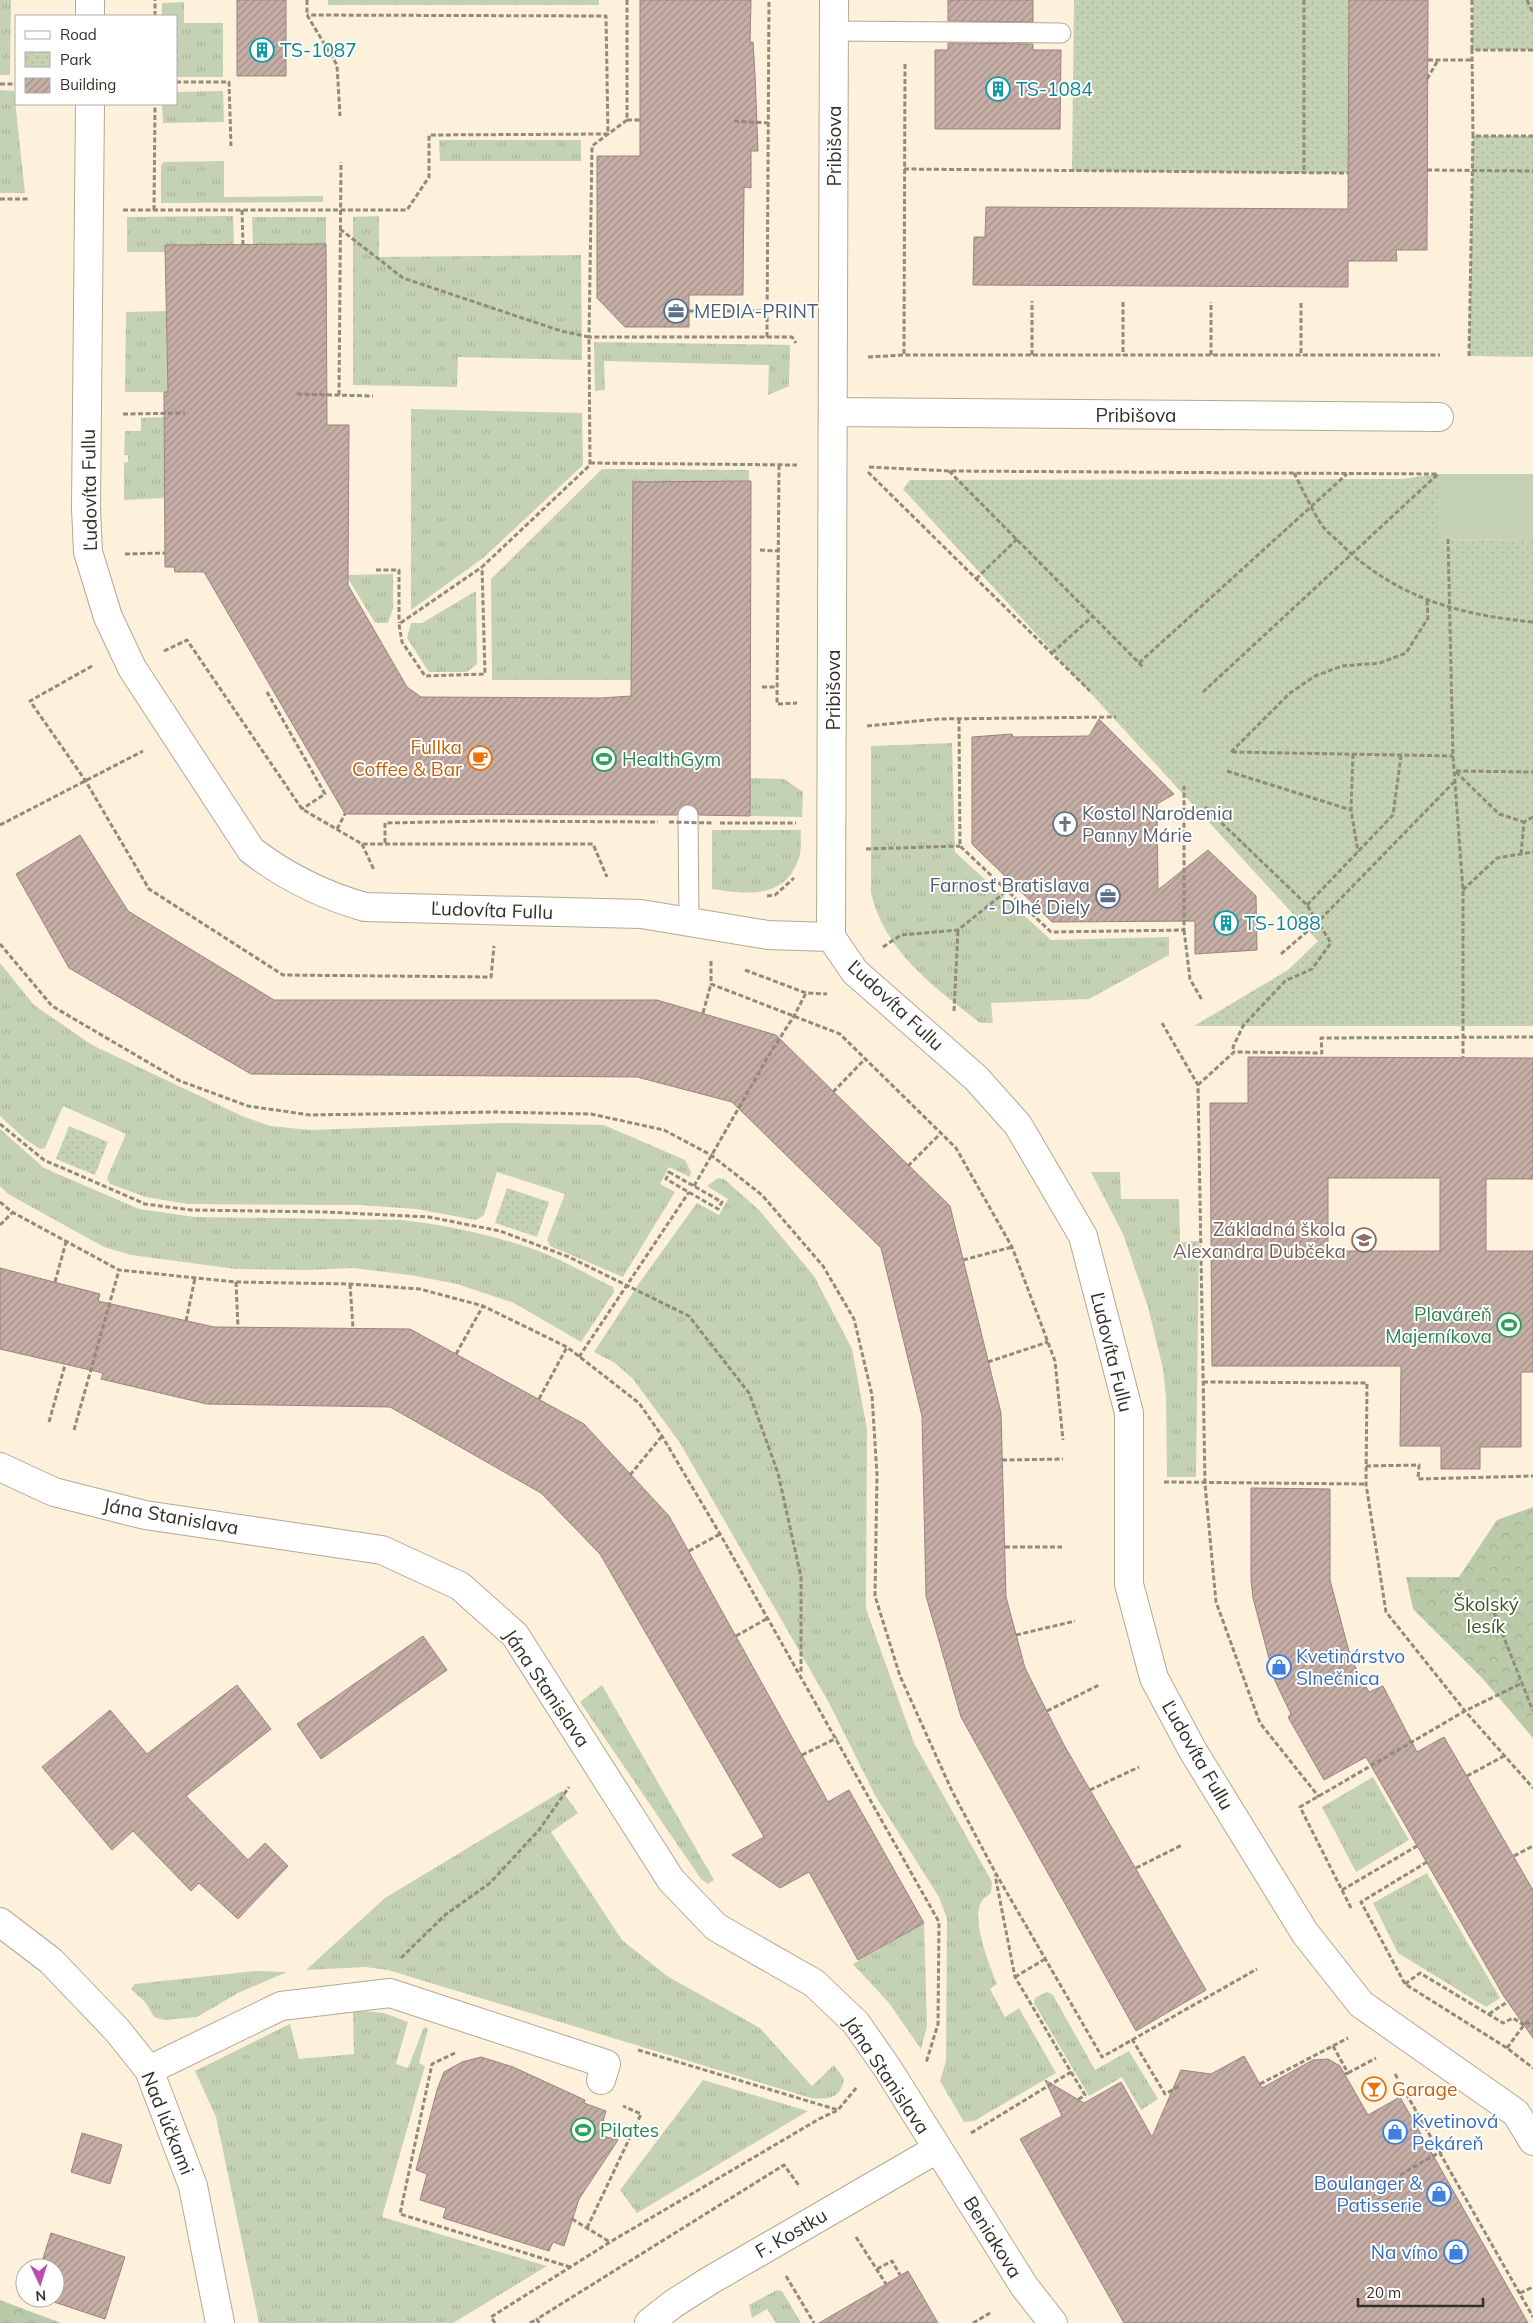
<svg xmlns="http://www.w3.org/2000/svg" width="1533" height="2323" font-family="Mulish,sans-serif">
<defs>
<pattern id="grass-tufts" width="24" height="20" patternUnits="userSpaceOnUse" patternTransform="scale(1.25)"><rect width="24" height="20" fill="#c4d2b3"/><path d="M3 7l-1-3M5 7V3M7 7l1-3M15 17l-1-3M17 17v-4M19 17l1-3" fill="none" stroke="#a9b59a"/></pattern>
<pattern id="forest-crowns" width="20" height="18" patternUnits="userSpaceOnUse" patternTransform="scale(1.25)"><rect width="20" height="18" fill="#bacaa8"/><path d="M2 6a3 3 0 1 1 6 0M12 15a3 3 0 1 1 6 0" fill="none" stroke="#a0ae91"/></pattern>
<pattern id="park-dots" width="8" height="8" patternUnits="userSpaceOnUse" patternTransform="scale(1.25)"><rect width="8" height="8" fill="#c4d2b3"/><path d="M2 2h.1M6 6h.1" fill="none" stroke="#a9b59a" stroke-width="1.8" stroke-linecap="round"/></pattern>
<pattern id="building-hatch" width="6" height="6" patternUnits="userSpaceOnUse" patternTransform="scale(1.25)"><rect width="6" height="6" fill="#c6aea6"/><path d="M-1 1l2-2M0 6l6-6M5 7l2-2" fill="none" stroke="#a18e87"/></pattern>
</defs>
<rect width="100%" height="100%" fill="#fef1dc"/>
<!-- grass -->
<path fill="url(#grass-tufts)" d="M0,0h11l-1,75h-10z
M328,0h271v5h-271z
M184,2v21h39v54h-47v-61h-14v-13z
M0,90l14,1 11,102h-25z
M223,91l1,31 -61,1 -1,-19h14v-12z
M439,140h142v21h-141z
M224,161v36l99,-1v6l-162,1v-38l3,-3z
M233,216l1,29h-69v7h-38v-35z
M379,216v41l202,-2 1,105 -124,-3 -1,30 -104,-2v-168z
M252,217h74v27l-73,1z
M166,311l2,81h-43l1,-80z
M594,342l196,3 -1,41 -21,9 1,-30 -165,-4 1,29 -10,1z
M411,409l171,4 1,52 -100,93 -72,52z
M164,417v81l-40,2v-37l4,-1v-7h-4l1,-24h16v-13z
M602,469l147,1v11l-116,2 -2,197h-139l-1,-101z
M393,574v34l-5,15h-13l-29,-48z
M476,591l1,73 -10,8h-38l-22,-34 4,-15h11z
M952,743l3,109 96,88 118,-3v18l-80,44 -98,4 2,20h-13c-46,-36 -95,-71 -109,-130v-147z
M750,778l34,1 19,13 -1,25 -52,-1z
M712,830h89c-1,9 1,20 -2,28 -14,42 -52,36 -87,31z
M0,963l34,42 58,40 150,71 28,10 40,4 192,-7 102,2 81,35 6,12 -1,5 -21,-10 -9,17 15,8 -52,85 -73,-31 -3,-6 18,-46 -68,-22 -13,43 -8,5 -60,-11 -56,-4 -173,-1 -41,-7 -36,-13 -3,-6 19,-44 -63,-28 -18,42 -5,1 -15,-10 -25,-23z
M0,1129l44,39 95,41 56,8 206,3c46,5 92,15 135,30 27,10 52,25 77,37l1,5 -33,50 -67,-39 -57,-19 -47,-9 -57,-7 -46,2 -71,-1 -105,-14 -27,-8 -96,-53 -8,-8z
M1091,1172h29l1,27h58l1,43 19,-1 -3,236h-29l-1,-80 -3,-28 -15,-62 -25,-73z
M718,1178l6,1 35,31 55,66 38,73 15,80 -1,180 48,134 78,139 -1,11c-3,2 -7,5 -9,8 -12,16 8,66 15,83l-7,5 15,28 14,-9 37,65 -82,48 -10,1 -24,-41 6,-20 1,-142 -8,-22 -63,-100 -48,-96 -148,-258 -47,-64 -18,-16 -21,-11 46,-70 57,-79 22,12 9,-16 -21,-13z
M602,1685l112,195 -6,4 -7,-5 -121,-177z
M1373,1777l36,63 -53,32 -34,-65z
M562,1791l16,22 -27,19 71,108 45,36 93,52 52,58 22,-21 10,14c-3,19 -15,21 -33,19l-423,-128 -23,-3 -59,3 79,-72z
M1427,1873l73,125 -14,9 -88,-54 -25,-50z
M924,1923l3,103 -6,23 -32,-46 -36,-39z
M255,1971l32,1 -49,21 -41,24 -33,3 -10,-3 -8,-14 -15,-14 4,-5z
M1047,1992l6,3 42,75 34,-19 29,48 -17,11 -19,-33 -33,19 -55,-93 1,-5z
M353,2010l31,3 24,9 -12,42 12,4 16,-41 4,2 -9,34 6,3 -43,151 165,49 -94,57h-194l-43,-206 -21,-46 95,-47 9,35 55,-5z
M703,2080l105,31 -171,102 -17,-23z
M777,2290l5,1 19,32h-25l-9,-14 -15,9 -3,-13z"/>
<!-- forest -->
<path fill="url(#forest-crowns)" d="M1533,1507v231l-50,-59 -70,-70 -7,-32h53l38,-57z
M0,2300l61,23h-61z"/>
<!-- park -->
<path fill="url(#park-dots)" d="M1074,0h275l-1,173 -276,-2z
M1473,0h60v50h-61z
M1473,136h60v221l-64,-1z
M1438,474v65l95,1v486h-339l94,-56 30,-29 -415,-452 7,-9 492,-1z
M69,1126l39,16 -13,33 -39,-16z
M507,1188l42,14 -12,35 -42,-14z"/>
<!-- pitch -->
<path fill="#c4d2b3" d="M1438,474h95v66l-95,-1z"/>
<!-- building -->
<path fill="url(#building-hatch)" stroke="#9b847d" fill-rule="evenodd" d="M237,0h49v76h-49z
M640,0h111l-1,42h3l2,32 3,77h-7v37l-7,-1 -1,108h-54v32h-64l-28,-29v-142h43z
M948,0h85v22l-85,-1z
M1349,0h79l-1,250h-31l1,11h-49v26l-375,-2 1,-48h11l1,-30 362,2z
M948,43l85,1v6h28l-1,79h-125v-79h13z
M326,244l1,181h22l-1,160 59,102 14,10 180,1 30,-2 2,-214 118,-1 -1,335 -51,-1 -2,-6 -9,-5 -6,2 -5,9 -332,-1 -141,-242h-29l-1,-5h-9l-1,-175h4l-3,-147z
M1099,719l75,75 -17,10 1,86 50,-40 48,46 1,54 -62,4v-33l-143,1 -80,-78v-107l40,-3 1,3 76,-1z
M80,835l48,76 146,89h383l119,35 174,171 51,207 5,184 19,71 39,77 142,245 -70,41 -175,-314 -35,-121 -4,-180 -41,-168 -149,-146 -95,-25 -386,-3 -182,-106 -53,-94z
M1248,1057l285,1v121h-47v72h47v121h-12v75h-41v22h-39v-23h-41l1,-80h-189l-2,-263h38zM1328,1178h112v73h-112z
M0,1268l100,26 -2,7 116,26 196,2 174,95 85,92 159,286 21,-12 75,133 -66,37 -49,-88 -29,16 -48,-33 32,-18 -164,-283 -59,-61 -151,-86 -183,-3 -106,-25 2,-6 -103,-24z
M1251,1488l79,1v91l21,79 18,33 14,-6 34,66 27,-15 89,153v148l-30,-43 -137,-238 -42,23 -36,-63 3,-3 -16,-33 -22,-83 -2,-18z
M423,1636l24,34 -126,89 -24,-35z
M237,1685l34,44 -85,67 62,64 17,-17 23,23 -50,53 -39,-36 -8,8 -58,-60 -21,19 -70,-83 68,-57 37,44z
M1244,2056l18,32 51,-28 15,-1 12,7 28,49 32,-18 128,226h-404l-104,-184 42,-23 -17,-36 39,23 37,-21 31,55 29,-67 30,4z
M481,2057l32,10 72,33 -1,3 22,8 -7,24 19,5 -39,59 -15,47 -11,-4 -4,9 -106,-33 3,-10 -26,-8 7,-26 -11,-4 21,-80 7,-18 18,-10z
M82,2133l40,12 -12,39 -39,-12z
M51,2233l74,24 -20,62 -63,-21h13v-30h-15z
M908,2271l30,52h-119l67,-39z"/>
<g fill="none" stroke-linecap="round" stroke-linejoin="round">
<!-- service casing -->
<g stroke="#b3a894" stroke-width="21">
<path id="service" d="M834,31l227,2
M688,815l1,107"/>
</g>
<!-- minor casing -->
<g stroke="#b3a894" stroke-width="30">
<path id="minor" d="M90,16v-16
M90,104l-4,404 2,44 20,65 24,51 119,182c35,27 71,45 114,57l276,7 127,21 63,2 24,35 121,106 42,47 65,111 46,177v171l25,94 39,73 112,182 56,71 155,109 17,28
M834,412l605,5
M831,937l3,-937
M0,1467l54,25 91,23 237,35 78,36 55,49 156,245 45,47 98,56 42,40 32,46 136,217 29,37
M0,1922l51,39 66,69 32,40 44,116 27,137
M149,2070l132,-64 109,-13 216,71 -5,16
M649,2323l24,-19 36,-23 228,-132"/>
</g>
<!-- path -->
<path stroke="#928a7c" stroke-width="3" stroke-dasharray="5 2.5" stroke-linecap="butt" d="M307,0v15l30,50 3,51
M627,0v120l-35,26 -3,191h203l4,6
M1304,0v172
M1472,0v50
M1527,0l6,13
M155,16v-16
M1533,50h-61l1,86h60
M1428,60h44
M1427,79l11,-19
M176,82h53l2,64
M0,84h16
M627,120h13
M734,121l34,2
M904,169l444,4
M1427,170l106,1
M0,199h29
M123,210h284l22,-33v-42l179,-1 -2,-118 -299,-1
M154,210l1,-106
M242,210l1,35
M340,229l63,49 158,53 28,6 1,128 -108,102 3,107 -60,2 -23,-34 -3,-18 83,-57
M1123,302v53
M1301,303v53
M689,311h78
M767,337l2,-337
M904,354l1,-291
M1032,355v-54
M1211,355v-53
M1469,356l4,-220
M868,357l36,-2h536
M297,394l76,2
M339,395l2,-233
M123,414l62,-1
M590,463l207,2
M779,465l-2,239 20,-1
M869,467l80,4 489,3 -235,218
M949,471l194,196
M868,472l222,219
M1294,473c9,17 17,35 27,51 6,9 17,16 24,24 55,51 116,67 188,74
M1448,539l5,217 10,134v167
M760,550l18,1
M125,554l40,-1
M376,570h23v53
M976,579l41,-40
M164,651l23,-11 115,169 60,35h231l14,33
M1052,653l41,-37
M1139,663l208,-189
M92,666l-62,35 55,79 64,109 134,86 208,2 3,-31
M762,687h15
M267,692l58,102 -23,15
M959,719l1,127 91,86 133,-2v-144
M867,726l71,-7 178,-2
M1231,752l59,-59 25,-17 27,-10 38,-3 26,-10 22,-35 -1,-17
M1232,752l221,4
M1353,754l-2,56 7,42
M1227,771l124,39
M1456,771l77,1
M1456,772l43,42 25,8
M1205,807l102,98 24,38 -19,26 -27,12 -42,45 -10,21 1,5
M720,823h76
M0,825l143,-74
M337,829l8,-15
M385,843v-20l102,-2 171,1
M362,844l12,26
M866,849l94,-3
M1521,854l3,-32 9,-5
M1463,890l34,-32 36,-6
M767,896l8,-1 19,-17
M1307,905l86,-90 8,-59
M1184,930l6,49 12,21
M0,944l52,62 128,75 68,25 62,9 184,-3 97,2 73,16 47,25 51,40 61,71 31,53 18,76 5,80 -2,121 25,80 52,115 43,81 107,185 155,-88
M883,947l18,-12 57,-5 56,-45
M1281,954l36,-31 137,-141
M711,961v23l129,50 116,114 56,99 43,114 8,79
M745,970l61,23 21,1
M954,1011l4,-81
M703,1013l8,-29
M1162,1023l36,62 7,399 11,118 44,121 59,74
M1198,1085l36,-33 88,1 -1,-15 212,-1
M833,1092l32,-33
M0,1124l44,36 101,44 46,6 135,2 103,5 71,14 69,26 120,59 60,77 29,80 23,104v96
M908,1166l33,-33
M669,1172l53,30 -4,7 -52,-30z
M694,1186l75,-131 25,-39 12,-23
M0,1202l12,10 107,58 117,12 114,2 70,5 63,17 84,41 72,56 23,33 58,98 219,388 -1,102 -12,39
M0,1225l12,-12
M963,1260l49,-13
M55,1282l11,-40
M236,1282l2,46
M350,1284l3,44
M186,1321l9,-43
M456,1354l27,-48
M579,1357l110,-165
M988,1362l60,-20
M1203,1382l164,1 -1,101 20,128 79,99 68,77
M539,1399l28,-52
M49,1422l16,-57
M74,1430l45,-160
M1002,1460l61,-1
M1366,1466l53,-1 -1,14 115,-3
M630,1475l32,-39
M1164,1482l202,2
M1005,1547h57
M689,1551l31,-17
M1491,1605l42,106
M1016,1635l59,-14
M736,1636l32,-18
M1047,1711l52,-26
M802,1755l35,-17
M1467,1776l37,-20
M1090,1790l49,-23
M1514,1856l19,-10
M1427,1862l-66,40 44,82 102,64 26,20
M1136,1868l46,-23
M1342,1890l75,-44
M1351,1908l-51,-101 165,-96 57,-28
M401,1958l44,-43 45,-32 49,-53 30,-43
M1015,1977l30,-18
M1405,1984l15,-11 83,50 10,-5 11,7
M1489,2014l18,-12
M1132,2039l33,55 15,-8
M1333,2046l15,27 -3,1
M1507,2048l17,-23 9,-5
M638,2050l200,60
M455,2053l-23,11 -32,150 170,53
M1071,2072l14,23 -9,6
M1348,2073l28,-15
M1395,2074l138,243
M1260,2084l88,-46
M971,2133l100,-61 -56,-95 -20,-102
M1400,2175l61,-35
M572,2219l38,23
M587,2228l54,-114 -18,-8
M856,2237l30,47
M877,2269l15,-8 8,14
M786,2276l28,47
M1520,2293l13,-6
M495,2323l-4,-6 119,-75 209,-123 19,-9 19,-23
M530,2323l7,-4
M539,2323l-2,-4 247,-154 16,22
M973,2323l17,-10"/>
<!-- service -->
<use href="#service" stroke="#fff" stroke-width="19"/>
<!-- minor -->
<use href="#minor" stroke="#fff" stroke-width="28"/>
<!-- path-bridge -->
<path stroke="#928a7c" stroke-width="3" stroke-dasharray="5 2.5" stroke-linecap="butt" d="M669,822l43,1"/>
</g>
<!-- icons -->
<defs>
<g id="building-ring" transform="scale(1.25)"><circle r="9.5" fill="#fff" stroke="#0f9aa8" stroke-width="1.5"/><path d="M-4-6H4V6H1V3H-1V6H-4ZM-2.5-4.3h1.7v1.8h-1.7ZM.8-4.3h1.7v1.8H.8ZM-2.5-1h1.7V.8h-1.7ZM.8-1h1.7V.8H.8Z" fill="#0f9aa8"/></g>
<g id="office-ring" transform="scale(1.25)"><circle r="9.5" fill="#fff" stroke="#5c6f8a" stroke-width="1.5"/><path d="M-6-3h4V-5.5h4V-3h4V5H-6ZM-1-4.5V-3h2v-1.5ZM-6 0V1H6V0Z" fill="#5c6f8a"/></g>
<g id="cafe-ring" transform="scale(1.25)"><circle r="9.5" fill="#fff" stroke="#e8710a" stroke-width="1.5"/><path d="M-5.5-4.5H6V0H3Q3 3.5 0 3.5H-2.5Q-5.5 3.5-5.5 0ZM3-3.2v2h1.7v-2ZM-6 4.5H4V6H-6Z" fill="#e8710a"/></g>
<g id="stadium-ring" transform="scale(1.25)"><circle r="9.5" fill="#fff" stroke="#2e9e5b" stroke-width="1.5"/><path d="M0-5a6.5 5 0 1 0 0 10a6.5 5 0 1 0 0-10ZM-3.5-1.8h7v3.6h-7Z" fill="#2e9e5b"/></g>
<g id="church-ring" transform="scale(1.25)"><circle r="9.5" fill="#fff" stroke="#6b7280" stroke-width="1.5"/><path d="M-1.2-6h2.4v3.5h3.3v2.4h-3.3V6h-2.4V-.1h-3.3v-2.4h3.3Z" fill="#6b7280"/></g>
<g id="school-ring" transform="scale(1.25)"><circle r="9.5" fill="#fff" stroke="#8d6e63" stroke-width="1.5"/><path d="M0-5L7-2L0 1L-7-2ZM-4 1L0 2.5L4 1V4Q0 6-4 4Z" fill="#8d6e63"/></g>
<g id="shop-ring" transform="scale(1.25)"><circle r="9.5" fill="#fff" stroke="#3f7fe0" stroke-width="1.5"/><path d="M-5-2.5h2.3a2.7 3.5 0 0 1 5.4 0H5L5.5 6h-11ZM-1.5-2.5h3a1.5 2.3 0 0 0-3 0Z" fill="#3f7fe0"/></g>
<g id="bar-ring" transform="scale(1.25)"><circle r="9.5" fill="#fff" stroke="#e8710a" stroke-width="1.5"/><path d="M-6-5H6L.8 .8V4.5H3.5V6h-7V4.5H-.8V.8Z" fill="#e8710a"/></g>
</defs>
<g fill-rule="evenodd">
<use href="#building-ring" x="262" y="50"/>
<use href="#building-ring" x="998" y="89"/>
<use href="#office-ring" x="676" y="311"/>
<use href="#cafe-ring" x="480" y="758"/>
<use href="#stadium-ring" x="604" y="759"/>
<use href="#church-ring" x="1065" y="824"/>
<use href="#office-ring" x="1108" y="896"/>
<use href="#building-ring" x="1226" y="923"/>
<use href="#school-ring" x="1364" y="1240"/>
<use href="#stadium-ring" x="1509" y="1325"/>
<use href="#shop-ring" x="1279" y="1667"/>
<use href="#bar-ring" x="1374" y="2089"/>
<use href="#stadium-ring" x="583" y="2130"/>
<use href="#shop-ring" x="1395" y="2132"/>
<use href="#shop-ring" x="1439" y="2194"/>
<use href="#shop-ring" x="1456" y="2252"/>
</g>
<g text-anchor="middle" stroke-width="4" stroke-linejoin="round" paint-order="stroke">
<!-- culture labels -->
<g font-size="19" fill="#0d838f" stroke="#fff" text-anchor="start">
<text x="280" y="57">TS-1087</text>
<text x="1016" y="96">TS-1084</text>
<text x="1244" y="930">TS-1088</text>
</g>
<!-- street labels -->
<g font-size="19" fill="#332f27" stroke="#fff">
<text transform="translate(834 146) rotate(-90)" y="7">Pribišova</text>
<text x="1136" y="422">Pribišova</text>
<text transform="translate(89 490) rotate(-91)" y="7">Ľudovíta Fullu</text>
<text transform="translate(833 690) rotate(-90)" y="7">Pribišova</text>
<text transform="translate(492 910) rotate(2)" y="7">Ľudovíta Fullu</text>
<text transform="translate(896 1005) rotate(43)" y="7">Ľudovíta Fullu</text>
<text transform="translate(1112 1352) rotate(76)" y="7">Ľudovíta Fullu</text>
<text transform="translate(171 1516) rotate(10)" y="7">Jána Stanislava</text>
<text transform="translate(547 1688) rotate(56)" y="7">Jána Stanislava</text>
<text transform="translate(1198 1755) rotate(60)" y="7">Ľudovíta Fullu</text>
<text transform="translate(887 2075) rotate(56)" y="7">Jána Stanislava</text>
<text transform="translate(168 2123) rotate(68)" y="7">Nad lúčkami</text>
<text transform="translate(791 2233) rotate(-30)" y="7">F. Kostku</text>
<text transform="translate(993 2237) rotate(58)" y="7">Beniakova</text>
</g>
<!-- service labels -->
<g font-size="19" fill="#4e5e75" stroke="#fff" text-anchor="start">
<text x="694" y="318">MEDIA-PRINT</text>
<text x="1090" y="892" text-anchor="end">Farnosť Bratislava<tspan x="1090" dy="22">- Dlhé Diely</tspan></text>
</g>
<!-- food labels -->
<g font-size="19" fill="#c56008" stroke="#fff" text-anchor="end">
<text x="462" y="754">Fullka<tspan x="462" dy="22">Coffee &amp; Bar</tspan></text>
<text x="1392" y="2096" text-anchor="start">Garage</text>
</g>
<!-- leisure labels -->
<g font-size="19" fill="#27864d" stroke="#fff" text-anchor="start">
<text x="622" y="766">HealthGym</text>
<text x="1492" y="1321" text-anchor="end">Plaváreň<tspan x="1492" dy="22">Majerníkova</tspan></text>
<text x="600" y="2137">Pilates</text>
</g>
<!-- worship labels -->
<g font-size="19" fill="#5b616d" stroke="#fff" text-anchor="start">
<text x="1082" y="820">Kostol Narodenia<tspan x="1082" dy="22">Panny Márie</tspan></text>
</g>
<!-- education labels -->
<g font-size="19" fill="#785e54" stroke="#fff" text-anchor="end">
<text x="1346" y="1236">Základná škola<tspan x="1346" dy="22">Alexandra Dubčeka</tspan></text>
</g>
<!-- park labels -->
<g font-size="19" fill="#415523" stroke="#fff">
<text x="1486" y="1611">Školský<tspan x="1486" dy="22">lesík</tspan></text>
</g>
<!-- shop labels -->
<g font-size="19" fill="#366cbe" stroke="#fff" text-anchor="start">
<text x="1296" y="1663">Kvetinárstvo<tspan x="1296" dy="22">Slnečnica</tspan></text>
<text x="1412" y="2128">Kvetinová<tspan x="1412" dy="22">Pekáreň</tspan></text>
<text x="1422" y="2190" text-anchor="end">Boulanger &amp;<tspan x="1422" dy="22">Patisserie</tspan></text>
<text x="1438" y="2259" text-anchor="end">Na víno</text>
</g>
</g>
<!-- legend -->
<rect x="15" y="15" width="162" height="90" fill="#ffffff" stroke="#adaca9"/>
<rect x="25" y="31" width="25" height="8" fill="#ffffff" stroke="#adaca9"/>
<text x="60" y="40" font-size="15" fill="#332f27">Road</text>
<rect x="25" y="52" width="25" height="15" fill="url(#park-dots)" stroke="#adaca9"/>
<text x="60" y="65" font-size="15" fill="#332f27">Park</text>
<rect x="25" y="78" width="25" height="15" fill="url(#building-hatch)" stroke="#adaca9"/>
<text x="60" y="90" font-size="15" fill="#332f27">Building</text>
<!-- north arrow -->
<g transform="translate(40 2283) rotate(176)"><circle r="24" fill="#ffffff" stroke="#adaca9"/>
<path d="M0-4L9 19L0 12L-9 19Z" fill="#bb4eae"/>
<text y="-8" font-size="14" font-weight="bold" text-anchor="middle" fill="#332f27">N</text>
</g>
<!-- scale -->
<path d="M1358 2298v8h125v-8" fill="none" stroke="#332f27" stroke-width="2.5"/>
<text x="1366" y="2298" font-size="15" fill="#332f27" stroke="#ffffff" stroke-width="4" paint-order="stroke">20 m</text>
</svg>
